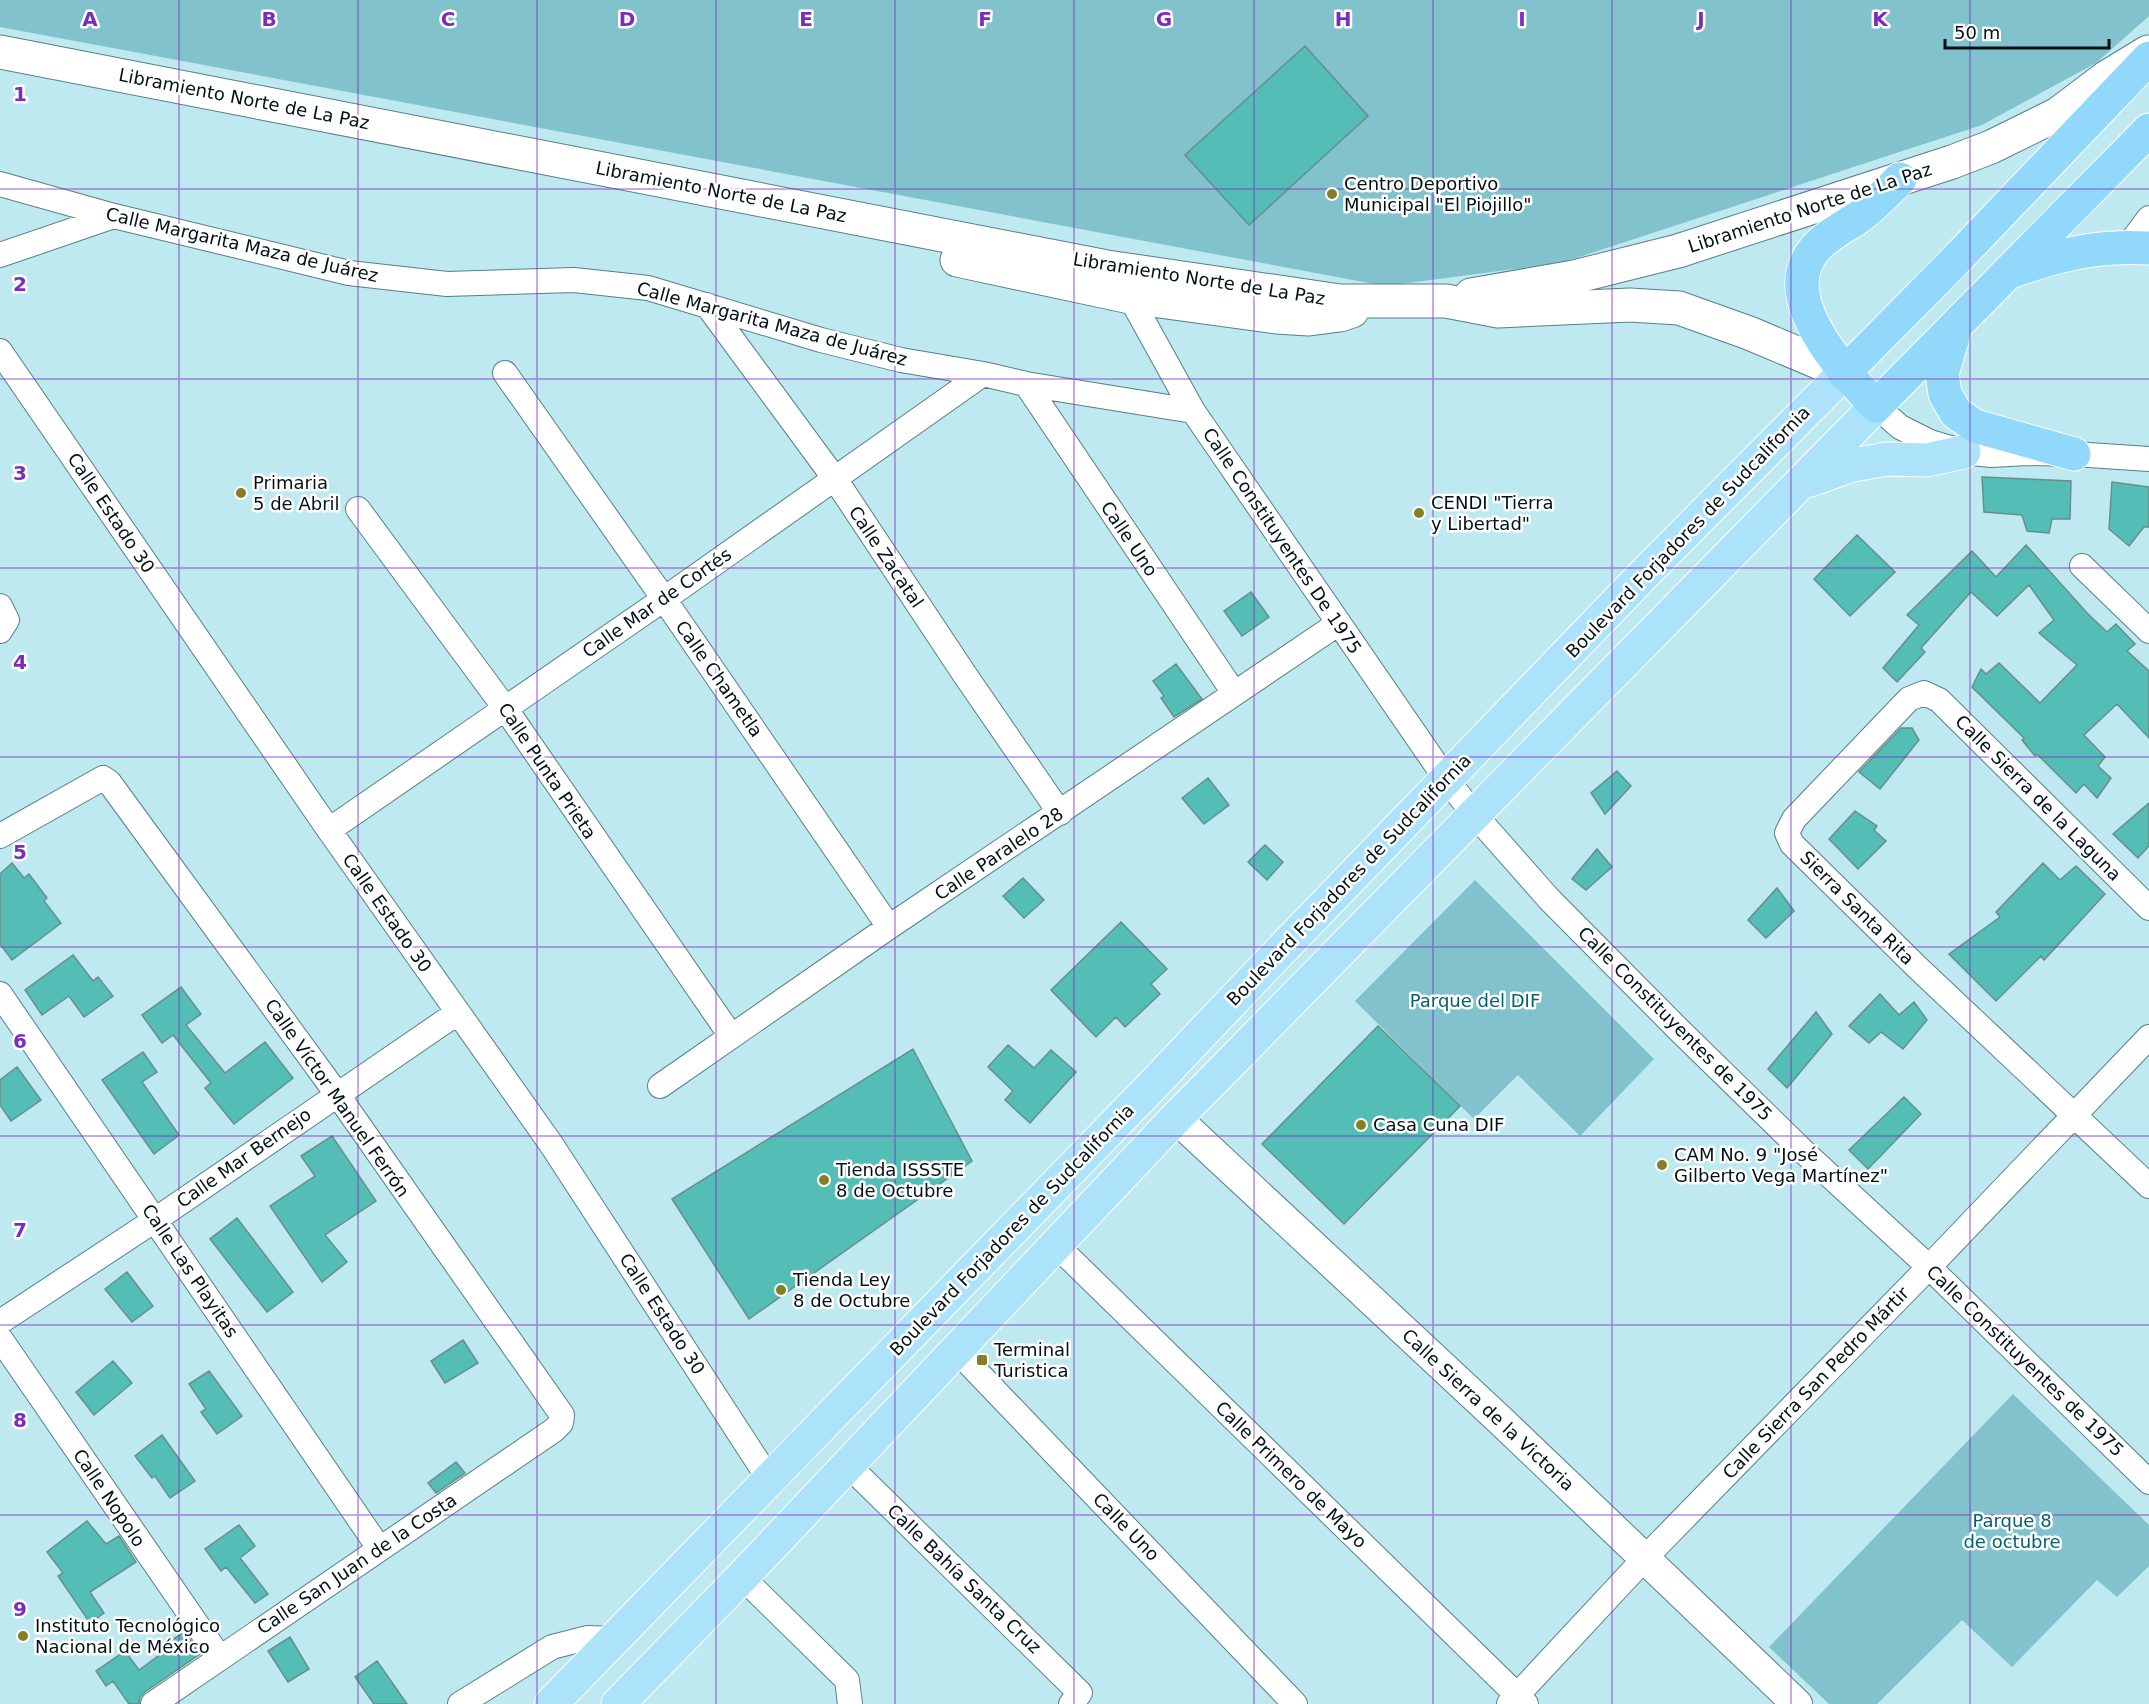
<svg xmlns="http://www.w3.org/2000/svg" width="2149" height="1704" font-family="'DejaVu Sans',sans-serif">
<rect width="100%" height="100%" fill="#bee9f1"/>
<!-- green -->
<path fill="#82c2cd" d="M0,0h2149v16l-53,47 -114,62 -421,138 -176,23 -1385,-259z
M1475,880l179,179 -74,77 -62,-61 -44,44 -119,-118z
M2013,1394l136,131v41l-32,31 -20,-17 -85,87 -50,-47 -85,84h-48l-60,-57z"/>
<!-- building -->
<path fill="#54beb6" stroke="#668f8b" stroke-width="1.5" d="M1305,46l63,70 -119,109 -64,-70z
M1982,477l89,4 -1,38h-18l-3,14 -22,-2 -5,-16 -38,-3z
M2112,482l37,5v40h-5l-15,19 -20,-17z
M1857,535l38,37 -45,44 -36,-37z
M2026,545l62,69 19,18 9,-8 19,20 -8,7 22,20v67l-32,-34 -33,31 21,22 -7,9 13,12 -14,20 -13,-14 -8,9 -39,-39 -2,2 -13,-16 2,-2 -52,-51 9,-18 5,5 13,-11 41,40 37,-38 -38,-32 15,-13 -25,-35 -32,31 -26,-24 -50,56 4,4 -28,30 -14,-14 36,-43 -12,-10 65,-64 24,26z
M1251,592l18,25 -27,19 -18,-25z
M1176,664l26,35 -28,18 -13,-19 3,-2 -11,-15z
M1901,728h11l7,12 -39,49 -21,-17z
M1617,771l14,15 -26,28 -14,-21z
M1208,778l21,27 -25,19 -22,-26z
M2149,803v43l-11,12 -25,-24z
M1855,811l22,15 -3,4 12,11 -28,28 -29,-30z
M1265,845l18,17 -16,18 -19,-18z
M1597,849l15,18 -26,23 -14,-11z
M12,863l12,15 5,-4 18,24 -3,3 17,22 -49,37 -12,-16v-70z
M2043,863l17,17 16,-14 29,28 -61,66 -3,-4 -45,45 -47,-47 51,-37 -4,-5z
M1023,878l21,22 -20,18 -21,-22z
M1777,888l17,23 -28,27 -18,-18z
M1121,922l46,47 -16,15 9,10 -35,33 -9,-10 -20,20 -45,-47z
M73,955l20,26 5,-4 15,19 -29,21 -15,-21 -27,19 -17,-25z
M181,987l20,27 -15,11 39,48 40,-31 28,36 -59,46 -29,-36 6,-5 -38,-48 -11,8 -20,-28z
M1880,994l19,21 15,-13 13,18 -24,29 -22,-17 -12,11 -20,-17z
M1816,1012l16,22 -45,54 -19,-19z
M1378,1026l82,80 -116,118 -82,-80z
M1008,1045l26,23 17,-18 25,22 -46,51 -25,-23 8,-9 -25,-24z
M913,1049l59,112 -223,158 -77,-120z
M143,1052l14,20 -15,10 37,53 -25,19 -52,-74z
M17,1067l24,33 -30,21 -11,-16v-25z
M1904,1097l17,17 -53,55 -19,-19z
M332,1136l44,65 -51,34 22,27 -25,20 -52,-76 45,-30 -14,-20z
M237,1218l56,74 -26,20 -57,-73z
M127,1272l26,34 -21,16 -27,-33z
M463,1340l15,23 -33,20 -14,-22z
M113,1361l19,22 -38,32 -18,-23z
M209,1371l33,45 -25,18 -16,-22 5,-3 -17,-25z
M162,1435l33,46 -25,17 -15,-22 -3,2 -17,-22z
M456,1462l9,11 -29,20 -8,-10z
M87,1521l19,23 13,-8 17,26 -46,30 14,21 -14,10 -32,-47 5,-3 -16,-21z
M239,1525l16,21 -15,12 28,36 -13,9 -29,-36 -5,4 -16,-22z
M185,1632l15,22 -55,38 -5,5 -1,7h-10l-16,-23 -7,5 -10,-15 29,-20 14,19 30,-22 -3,-5z
M290,1637l19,32 -21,13 -20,-31z
M377,1661l30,43h-33l-19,-27z"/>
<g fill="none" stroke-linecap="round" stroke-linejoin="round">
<!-- minor casing -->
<g stroke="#577f86" stroke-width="26">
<path id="minor" d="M0,184l114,32 235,57 98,11 127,-4 74,8 173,52 80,20 82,14 43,10 167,27
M2126,249l23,-31
M0,255l114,-39
M1130,297l63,114 253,368 28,35 75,85 130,131 125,122 125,115 220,215
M707,305l128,174 130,196 95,138
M0,351l329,479 222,314 218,335
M505,373l159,226 225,328
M1026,384l208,309
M1876,406l24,21 30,15 34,10 27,3 37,-2 46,1 75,5
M358,509l147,199 226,328
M2082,566l67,65
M0,606l7,14 -7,11
M329,830l335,-231 319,-225
M0,836l103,-58 6,4 228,312 225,321 -1,8 -7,7 -401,274
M2149,908l-210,-208 -15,-7 -15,6 -115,120 -7,14 5,11 126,124 231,218
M0,994l379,554
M660,1086l229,-159 450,-304
M1056,1245l470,459
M0,1322l155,-102 302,-207
M0,1338l220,320
M956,1350l339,354
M847,1464l233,229 -9,11
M742,1577l105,103 3,24
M460,1704l92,-57 35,-9 29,1
M1509,1704l136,-146 284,-291 220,-230"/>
</g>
<!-- tertiary casing -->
<g stroke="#577f86" stroke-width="32">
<path id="tertiary" d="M1176,1118l325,303 296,283"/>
</g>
<!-- secondary casing -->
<g stroke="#577f86" stroke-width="35">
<path id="secondary" d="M0,52l1107,215 233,34h106l52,10 132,-6 49,3 70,25 95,40
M957,260l173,37 146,20 33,2 31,-4 12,-4
M1471,295l103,-18 104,-26 274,-89 39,-15 67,-33 49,-37 41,-25"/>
</g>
<!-- primary casing -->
<g stroke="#fff" stroke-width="35">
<path id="primary" d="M1807,481l46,-16 34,-6 40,1 37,-8
M551,1704l600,-617 110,-116 389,-403 194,-195
M618,1704l124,-127 434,-459 700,-712"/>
</g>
<!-- trunk casing -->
<g stroke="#fff" stroke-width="35">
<path id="trunk" d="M1900,179c-14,14 -28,29 -44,40 -14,9 -30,17 -41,30 -42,48 28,122 61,157l273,-276
M2010,272c34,-12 70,-23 106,-24 11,-1 22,0 33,0
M1956,327l-14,47 3,20 11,19 19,13 99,28
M1844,373l107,-108 198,-207"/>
</g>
<!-- minor -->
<use href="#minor" stroke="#fff" stroke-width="24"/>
<!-- tertiary -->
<use href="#tertiary" stroke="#fff" stroke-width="30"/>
<!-- secondary -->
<use href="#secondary" stroke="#fff" stroke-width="33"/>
<!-- primary -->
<use href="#primary" stroke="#ade2fb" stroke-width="33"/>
<!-- trunk -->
<use href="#trunk" stroke="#92d8fa" stroke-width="33"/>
</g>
<!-- grid -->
<path fill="none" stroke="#7b2cbf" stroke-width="1.5" stroke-opacity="0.55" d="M179,0v1704M358,0v1704M537,0v1704M716,0v1704M895,0v1704M1074,0v1704M1254,0v1704M1433,0v1704M1612,0v1704M1791,0v1704M1970,0v1704M0,189h2149M0,379h2149M0,568h2149M0,757h2149M0,947h2149M0,1136h2149M0,1325h2149M0,1515h2149"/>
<!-- markers -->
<g fill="#847e25" stroke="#fff" stroke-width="2">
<circle cx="1332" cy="194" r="6"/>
<circle cx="241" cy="493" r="6"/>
<circle cx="1419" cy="513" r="6"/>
<circle cx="1361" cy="1125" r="6"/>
<circle cx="1662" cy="1165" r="6"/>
<circle cx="824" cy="1180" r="6"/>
<circle cx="781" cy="1290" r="6"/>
<rect x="976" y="1354" width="12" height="12" rx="3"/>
<circle cx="23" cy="1636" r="6"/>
</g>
<g text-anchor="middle" stroke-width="5" stroke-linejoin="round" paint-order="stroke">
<!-- street labels -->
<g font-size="18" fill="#021113" stroke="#fff">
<text transform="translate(244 99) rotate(11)" y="6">Libramiento Norte de La Paz</text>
<text transform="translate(721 192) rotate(11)" y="6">Libramiento Norte de La Paz</text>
<text transform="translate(1810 208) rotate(-18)" y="6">Libramiento Norte de La Paz</text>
<text transform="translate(242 245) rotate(13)" y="6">Calle Margarita Maza de Juárez</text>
<text transform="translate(1199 279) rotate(9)" y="6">Libramiento Norte de La Paz</text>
<text transform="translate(772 324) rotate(15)" y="6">Calle Margarita Maza de Juárez</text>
<text transform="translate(111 513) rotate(56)" y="6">Calle Estado 30</text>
<text transform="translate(1688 532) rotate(-46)" y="6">Boulevard Forjadores de Sudcalifornia</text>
<text transform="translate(1129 539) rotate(56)" y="6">Calle Uno</text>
<text transform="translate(1282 541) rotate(56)" y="6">Calle Constituyentes De 1975</text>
<text transform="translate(886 557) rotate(56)" y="6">Calle Zacatal</text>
<text transform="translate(657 603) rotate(-35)" y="6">Calle Mar de Cortés</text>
<text transform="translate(719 679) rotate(55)" y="6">Calle Chametla</text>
<text transform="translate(547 771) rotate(56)" y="6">Calle Punta Prieta</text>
<text transform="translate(2038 798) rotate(45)" y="6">Calle Sierra de la Laguna</text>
<text transform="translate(999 854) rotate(-34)" y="6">Calle Paralelo 28</text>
<text transform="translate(1349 880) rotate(-46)" y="6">Boulevard Forjadores de Sudcalifornia</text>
<text transform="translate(1857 908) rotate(45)" y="6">Sierra Santa Rita</text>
<text transform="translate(387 913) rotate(55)" y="6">Calle Estado 30</text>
<text transform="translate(1675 1024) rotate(45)" y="6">Calle Constituyentes de 1975</text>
<text transform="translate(337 1098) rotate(55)" y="6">Calle Víctor Manuel Ferrón</text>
<text transform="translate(244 1158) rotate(-35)" y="6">Calle Mar Bernejo</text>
<text transform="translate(1012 1230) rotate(-46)" y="6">Boulevard Forjadores de Sudcalifornia</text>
<text transform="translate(190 1271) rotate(56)" y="6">Calle Las Playitas</text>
<text transform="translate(662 1314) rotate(57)" y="6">Calle Estado 30</text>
<text transform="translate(2025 1361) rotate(44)" y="6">Calle Constituyentes de 1975</text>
<text transform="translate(1816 1383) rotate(-46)" y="6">Calle Sierra San Pedro Mártir</text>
<text transform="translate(1488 1410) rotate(43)" y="6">Calle Sierra de la Victoria</text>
<text transform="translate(1291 1475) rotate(44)" y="6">Calle Primero de Mayo</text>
<text transform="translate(109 1498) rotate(56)" y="6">Calle Nopolo</text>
<text transform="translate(1126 1527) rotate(46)" y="6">Calle Uno</text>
<text transform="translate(357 1564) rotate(-34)" y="6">Calle San Juan de la Costa</text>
<text transform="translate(964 1579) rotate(44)" y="6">Calle Bahía Santa Cruz</text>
</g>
<!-- poi labels -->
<g font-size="18" fill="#021113" stroke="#fff" text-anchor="start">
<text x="1344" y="190">Centro Deportivo<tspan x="1344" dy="21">Municipal "El Piojillo"</tspan></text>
<text x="253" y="489">Primaria<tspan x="253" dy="21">5 de Abril</tspan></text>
<text x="1431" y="509">CENDI "Tierra<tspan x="1431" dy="21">y Libertad"</tspan></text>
<text x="1373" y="1131">Casa Cuna DIF</text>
<text x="1674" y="1161">CAM No. 9 "José<tspan x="1674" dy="21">Gilberto Vega Martínez"</tspan></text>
<text x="836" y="1176">Tienda ISSSTE<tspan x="836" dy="21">8 de Octubre</tspan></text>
<text x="793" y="1286">Tienda Ley<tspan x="793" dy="21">8 de Octubre</tspan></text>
<text x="994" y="1356">Terminal<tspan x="994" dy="21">Turistica</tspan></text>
<text x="35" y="1632">Instituto Tecnológico<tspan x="35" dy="21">Nacional de México</tspan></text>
</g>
<!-- park labels -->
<g font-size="18" fill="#03606c" stroke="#fff">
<text x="1475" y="1007">Parque del DIF</text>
<text x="2012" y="1527">Parque 8<tspan x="2012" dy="21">de octubre</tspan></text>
</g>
</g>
<g font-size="20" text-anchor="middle" font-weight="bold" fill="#7b2cbf" stroke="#fff" stroke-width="5" stroke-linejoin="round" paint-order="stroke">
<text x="90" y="26">A</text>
<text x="269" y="26">B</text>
<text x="448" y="26">C</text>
<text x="627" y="26">D</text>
<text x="806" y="26">E</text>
<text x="985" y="26">F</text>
<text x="1164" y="26">G</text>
<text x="1343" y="26">H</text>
<text x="1522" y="26">I</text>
<text x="1701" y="26">J</text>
<text x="1880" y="26">K</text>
<text x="20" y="101">1</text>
<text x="20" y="291">2</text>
<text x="20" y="480">3</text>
<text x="20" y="669">4</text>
<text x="20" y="859">5</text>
<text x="20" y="1048">6</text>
<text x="20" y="1237">7</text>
<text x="20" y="1427">8</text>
<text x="20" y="1616">9</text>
</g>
<!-- scale -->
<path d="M1945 39v9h164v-9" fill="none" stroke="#021113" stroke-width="3"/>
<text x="1954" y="39" font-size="18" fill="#021113" stroke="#ffffff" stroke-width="4.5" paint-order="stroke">50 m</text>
</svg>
